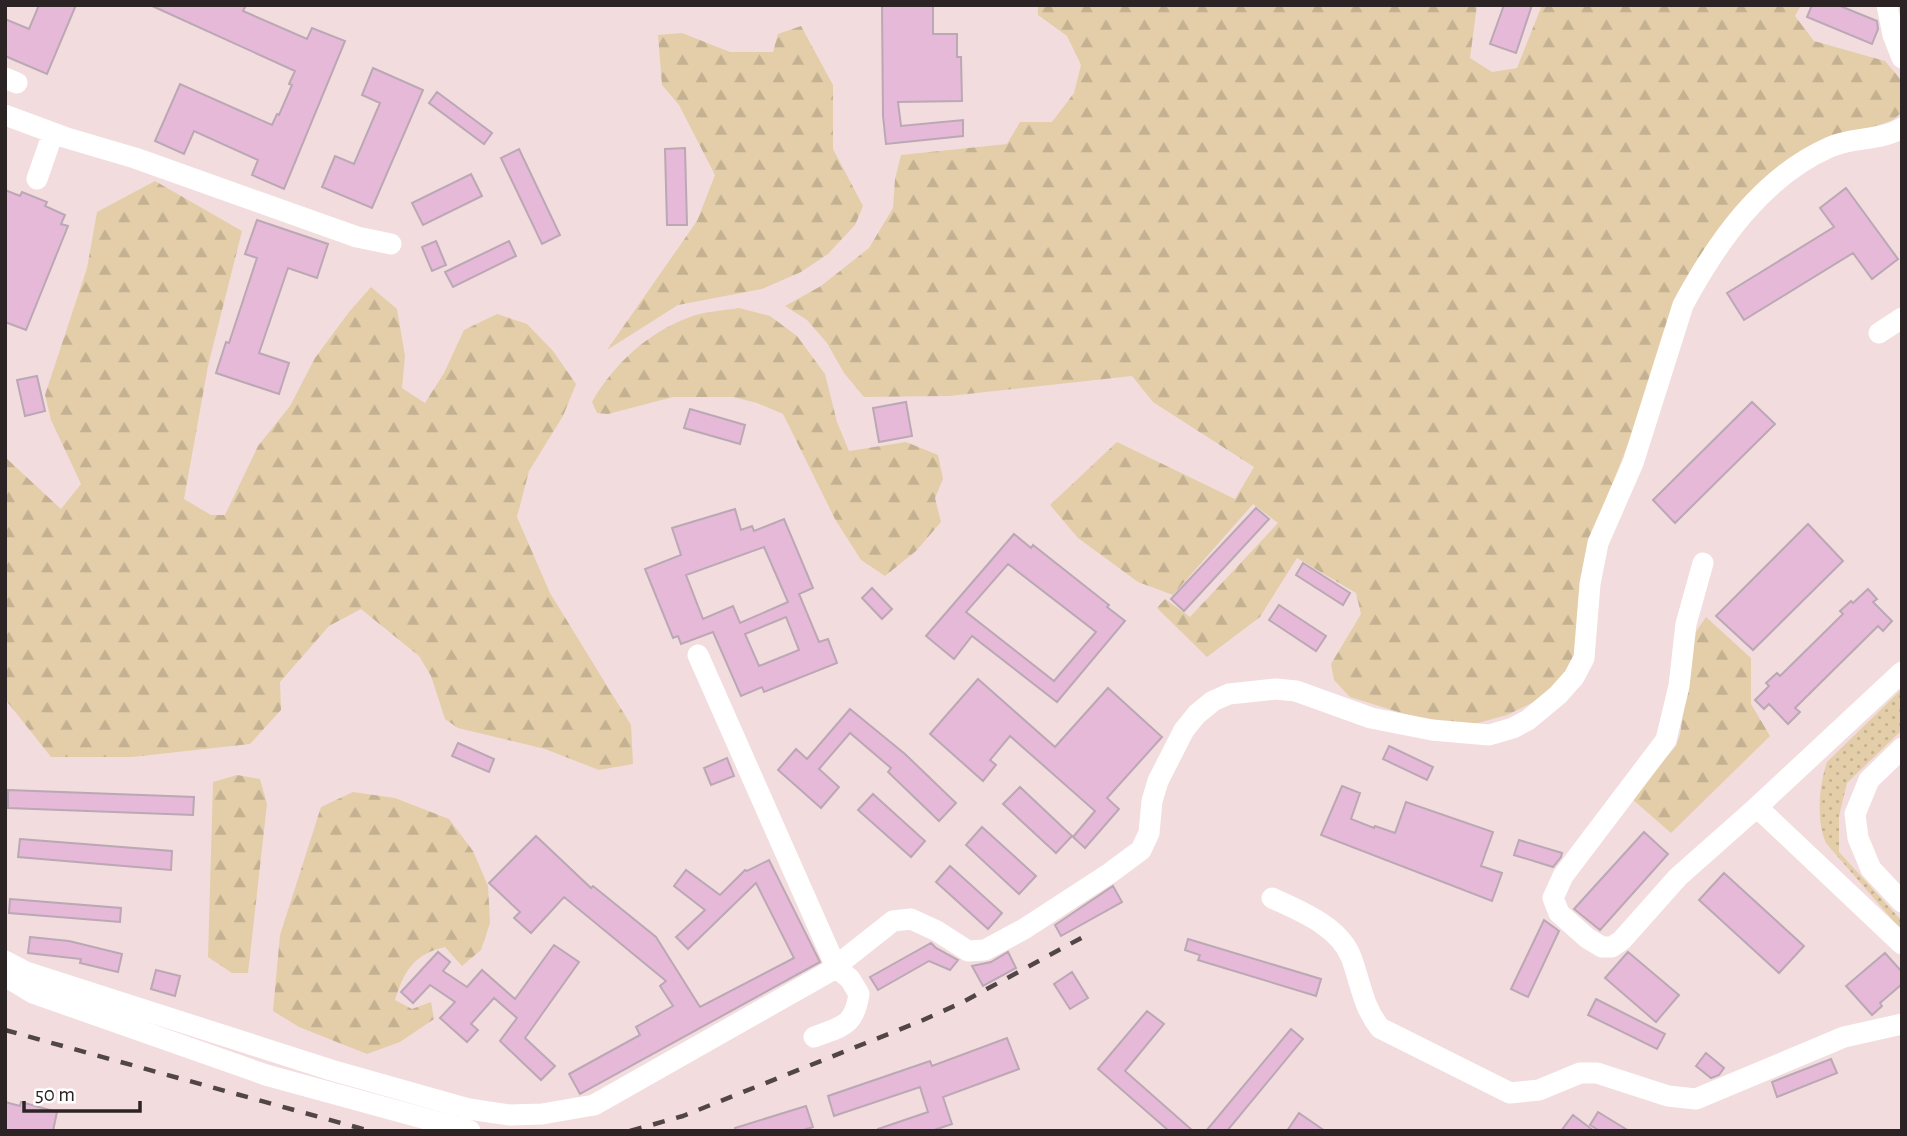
<svg xmlns="http://www.w3.org/2000/svg" width="1907" height="1136" font-family="'Alegreya Sans',sans-serif">
<defs>
<pattern id="grass-dots" width="8" height="8" patternUnits="userSpaceOnUse" patternTransform="scale(1.75)"><rect width="8" height="8" fill="#e3cea9"/><path d="M2 2h.1M6 6h.1" fill="none" stroke="#c3b191" stroke-width="1.8" stroke-linecap="round"/></pattern>
<pattern id="forest-firs" width="22" height="20" patternUnits="userSpaceOnUse" patternTransform="scale(1.75)"><rect width="22" height="20" fill="#e3cea9"/><path d="M5 1l3.5 6h-7zM16 11l3.5 6h-7z" fill="#c3b191"/></pattern>
</defs>
<rect width="100%" height="100%" fill="#f3dcdd"/>
<!-- grass -->
<path fill="url(#grass-dots)" d="M1902,689v41l-55,53 -8,33v36l63,69v10l-76,-88c-10,-22 -7,-58 1,-81z"/>
<!-- forest -->
<path fill="url(#forest-firs)" d="M1038,5h439l-7,53 22,14 25,-4 25,-63h259l-6,11 19,25 71,20 17,20v31l-9,8 -14,5 -60,17 -91,80 -93,204 -42,107 -17,116 -8,22 -24,26 -37,18 -40,11 -46,-7 -71,-22 -16,-17 -3,-16 30,-50 -5,-21 -59,-35 -37,59 -53,40 -50,-49 8,-9 25,18 88,-94 -25,-19 -80,91 -35,-13 -60,-44 -28,-33 67,-63 118,57 19,-32 -101,-65 -21,-26 -183,20 -85,1 -20,-24 -17,-30 -20,-23 -22,-14 36,-20 48,-38 24,-40 2,-29 6,-24 106,-11 13,-22h32l22,-29 7,-28 -14,-29 -29,-21z
M801,26l32,59v64l30,57 -8,19 -27,29 -27,18 -39,17 -84,16 -71,45 90,-129 18,-46 -36,-70 -17,-20 -4,-50 24,-2 48,19h43l5,-18z
M155,181l87,50 -34,135 -24,133 27,16h14l33,-69 32,-40 25,-48 34,-46 22,-25 26,22 8,47 -3,32 23,15 19,-30 20,-43 33,-16 30,10 26,27 23,33 -13,32 -34,55 -12,46 33,76 81,132 2,39 -34,6 -54,-21 -87,-21 -13,-9 -14,-43 -12,-20 -58,-47 -32,17 -49,56 1,28 -31,34 -118,13h-81l-46,-58v-242l56,52 20,-25 -30,-64 -6,-25 42,-127 10,-56z
M739,308l31,8 27,20 28,38 12,48 12,29 57,-9 32,13 5,24 -8,19 6,24 -25,29 -31,25 -24,-16 -26,-41 -52,-105 -26,-11 -24,-6h-60l-65,17 -11,-1 -5,-11c21,-37 56,-70 98,-85 15,-6 33,-6 49,-9z
M1706,617l45,41v46l19,32 -99,97 -39,-34 44,-53 4,-11 15,-102z
M237,775l23,4 7,25 -19,169h-16l-24,-16 5,-175z
M353,792l42,6 54,21 24,32 15,35 2,37 -9,27 -19,16 -17,-19c-31,7 -41,24 -50,53l17,9 19,-7 3,17 -34,23 -33,12 -68,-27 -26,-16 7,-76 41,-128z"/>
<!-- building -->
<path fill="#e6b9d8" stroke="#baa8b4" stroke-width="2" fill-rule="evenodd" d="M39,5h37l-29,69 -42,-18v-37l24,10z
M150,5h96l-3,6 64,28 5,-11 33,13 -61,148 -32,-14 6,-15 -64,-29 -10,23 -29,-13 25,-57 92,41 5,-11 2,1 13,-30 -3,-1 6,-13z
M882,5h51v29h24v23h4l1,44 -64,1 3,24 62,-6v16l-77,8 -3,-28z
M1504,5h28l-16,48 -26,-9z
M1812,5h26l39,16 1,8 -6,15 -65,-27z
M373,68l50,22 -51,118 -50,-21 13,-31 19,8 26,-61 -18,-8z
M437,92l55,41 -8,11 -55,-41z
M685,148l2,77h-20l-2,-76z
M519,149l41,86 -18,9 -41,-86z
M471,174l11,22 -59,29 -11,-22z
M1846,188l52,71 -26,20 -19,-26 -109,67 -17,-27 107,-66 -14,-19z
M5,190l15,6 2,-4 25,10 -2,4 20,9 -4,9 7,2 -42,104 -21,-8z
M257,220l71,24 -11,34 -29,-10 -29,85 30,10 -10,31 -63,-21 10,-31 3,1 28,-85 -12,-4z
M436,241l10,24 -14,6 -10,-24z
M509,241l7,15 -63,31 -8,-15z
M37,376l8,35 -20,5 -8,-36z
M906,402l6,34 -33,6 -6,-34z
M1752,402l23,22 -100,99 -22,-23z
M690,409l55,16 -5,19 -56,-16z
M1256,508l13,11 -85,92 -13,-12z
M735,509l6,21 11,-4 2,5 30,-12 29,69 -14,6 20,48 9,-3 9,24 -73,29 -2,-5 -21,9 -28,-64 -32,12 -3,-8 -5,2 -28,-69 36,-14 -9,-27zM764,547l24,55 -48,21 -7,-17 -30,13 -17,-44zM786,617l13,33 -40,16 -14,-32z
M1808,524l35,37 -90,89 -37,-34z
M1014,534l17,14 2,-3 76,60 -2,2 18,14 -68,81 -85,-66 -18,23 -28,-23zM1008,564l88,68 -42,49 -88,-69z
M1303,563l47,30 -7,12 -47,-30z
M872,588l20,21 -10,10 -20,-21z
M1868,589l9,10 -4,3 19,19 -9,10 -5,-5 -83,82 5,4 -12,12 -19,-20 -5,5 -9,-9 14,-14 -3,-3 11,-10 3,3 63,-62 -3,-3 11,-10 2,2z
M1279,605l47,31 -10,15 -47,-31z
M978,679l77,68 53,-59 54,49 -55,61 12,11 -34,39 -12,-11 22,-26 -85,-75 -20,24 6,5 -13,16 -53,-47z
M850,709l55,45 51,49 -17,18 -51,-49 3,-4 -41,-35 -31,36 20,18 -18,21 -43,-38 18,-21 11,10z
M458,743l36,16 -5,13 -37,-16z
M1389,746l44,21 -6,13 -44,-21z
M727,758l7,18 -23,9 -7,-17z
M1342,786l18,7 -9,26 23,9 1,-2 20,7 11,-31 87,30 -12,34 21,7 -10,28 -171,-66z
M1020,787l52,49 -16,17 -53,-49z
M8,790l186,7 -1,18 -185,-7z
M873,794l52,47 -14,16 -53,-47z
M982,827l54,49 -17,18 -53,-49z
M1644,832l24,22 -68,76 -26,-21z
M536,836l55,52 2,-2 63,51 44,70 94,-49 -38,-75 -68,66 -12,-12 29,-27 -31,-24 12,-16 34,25 25,-25 2,1 22,-11 51,102 -240,132 -11,-20 71,-39 -4,-8 37,-21 -13,-20 6,-5 -102,-84 -33,36 -17,-15 6,-6 -31,-29z
M20,839l152,12 -1,19 -153,-13z
M1519,840l43,13 -1,4 -8,10 -39,-12z
M950,866l52,47 -14,16 -52,-47z
M1724,873l80,73 -25,27 -80,-73z
M1113,886l9,16 -61,34 -6,-11z
M10,899l111,9 -1,14 -111,-9z
M1544,920l15,11 -31,66 -17,-8z
M30,937l39,4 53,13 -4,18 -38,-9 1,-4 -53,-6z
M1188,939l133,40 -5,17 -118,-36 2,-5 -15,-5z
M931,943l5,5 22,12 -8,10 -21,-9 -51,29 -8,-13z
M554,945l25,17 -54,76 30,28 -14,14 -41,-39 17,-23 -23,-20 -23,26 7,6 -11,12 -27,-24 15,-16 -25,-17 -17,18 -12,-11 37,-40 12,10 -7,9 24,16 15,-17 33,29z
M1008,952l8,16 -33,18 -11,-20 19,-4z
M1628,952l51,43 -23,27 -51,-44z
M1885,953l17,19v12l-22,19 2,3 -10,9 -26,-29z
M156,970l24,6 -5,20 -24,-7z
M1072,972l16,26 -18,11 -16,-25z
M1596,999l69,35 -8,15 -69,-34z
M1147,1011l17,13 -39,47 68,60h-24l-71,-62z
M1291,1029l12,10 -76,92h-21z
M1007,1038l12,31 -76,28 9,27 -21,7h-53v-2l50,-17 -8,-25 -86,29 -6,-20 102,-35 2,5z
M1706,1053l18,15 -5,7 -8,3 -15,-12z
M1831,1059l6,14 -60,24 -5,-15z
M5,1102l15,4 1,-4 36,10 -4,19h-48z
M806,1106l7,21 -13,4h-65v-3z
M1598,1112l31,19h-29l-10,-6z
M1299,1113l26,18h-38z
M1573,1115l21,16h-33z"/>
<g fill="none" stroke-linecap="round" stroke-linejoin="round">
<!-- minor -->
<path stroke="#fff" stroke-width="21" d="M1887,5l6,30 9,23
M5,78l12,5
M5,115l62,23 68,20 222,79 34,7
M37,179l16,-46
M1879,333l23,-15
M1703,563l-17,61 -7,62 -13,54 -103,136 -10,22 6,15 28,25 15,9h10l10,-7 56,-63 79,-70 145,-135
M698,655l138,312 14,12 9,15c-5,33 -17,32 -45,43
M1902,748l-33,32 -14,34 3,24 13,31 31,33
M1757,807l145,137
M1272,898c28,13 67,28 79,59 10,26 11,48 29,71l130,65 29,-3 41,-17h17l71,23 28,3 148,-62 58,-13
M5,961l21,11 305,98 138,39 41,6 32,-1 52,-9 233,-132 66,-52 18,-2 26,12 31,20 17,-1 39,-21 86,-56 31,-23 8,-17 3,-32 6,-20 26,-51 13,-16 16,-13 16,-7 47,-5 20,2 75,27 61,12 57,5 24,-7 15,-8 30,-25 16,-18 10,-19 6,-74 8,-41 35,-80 50,-158c34,-63 79,-128 147,-158 23,-10 50,-6 72,-19
M5,976l28,17 233,82 204,56"/>
<!-- rail -->
<path stroke="#514546" stroke-width="4.5" stroke-dasharray="12 12" stroke-linecap="butt" d="M5,1030l365,101
M630,1131l53,-15 238,-95 42,-19 120,-65"/>
</g>
<!-- border -->
<rect width="1907" height="1136" fill="none" stroke="#2c2324" stroke-width="14"/>
<!-- scale -->
<path d="M24 1101v10h116v-10" fill="none" stroke="#2c2324" stroke-width="3.5"/>
<text x="35" y="1101" font-size="21" fill="#2c2324" stroke="#ffffff" stroke-width="5" paint-order="stroke">50 m</text>
</svg>
